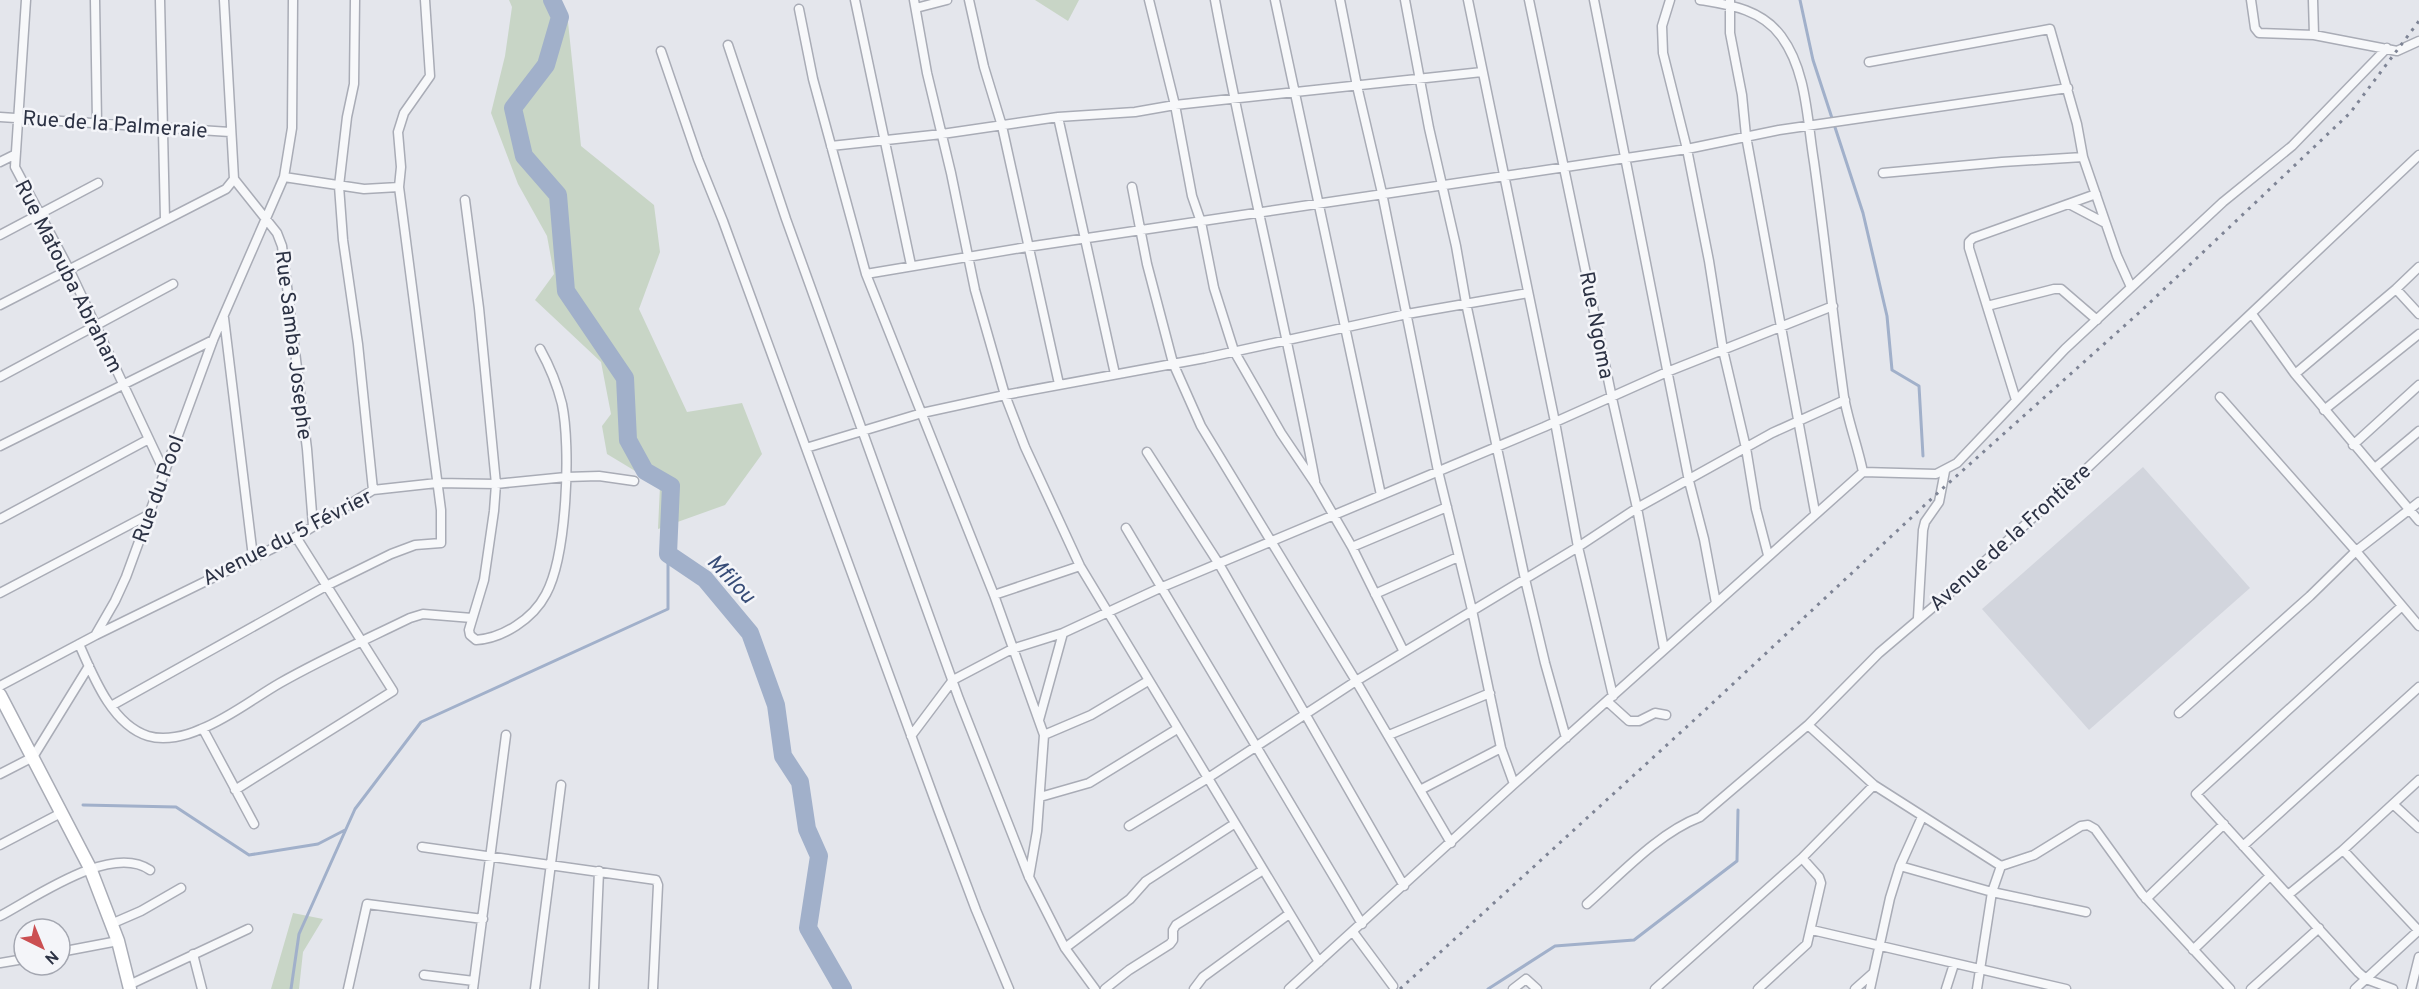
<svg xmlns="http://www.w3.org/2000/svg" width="2419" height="989" font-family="Overpass,sans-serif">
<rect width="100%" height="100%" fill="#e4e6ec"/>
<!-- built -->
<path fill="#d2d5dd" d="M2143,467l107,121 -161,142 -107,-121z"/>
<!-- green -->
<path fill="#c8d5c6" d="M509,0h49l10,22 13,124 73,59 6,47 -21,57 48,103 55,-9 20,51 -37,51 -67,24 2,-43 -53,-32 -5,-28 9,-12 -10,-52 -66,-62 19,-26 -7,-38 -29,-52 -27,-71 14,-57 7,-49z
M1035,0h44l-11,21z
M293,913l30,6 -20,33 -4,37h-28z"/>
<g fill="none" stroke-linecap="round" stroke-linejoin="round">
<!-- stream -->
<path stroke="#a1b0ca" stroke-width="3" d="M1800,0l13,60 50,153 24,103 5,54 27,16 4,70
M83,805l93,2 73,48 69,-11 27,-14
M291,989l8,-55 56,-125 66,-87 247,-113v-55
M1488,989l67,-43 79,-6 103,-79 1,-51"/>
<!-- river -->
<path stroke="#a1b0ca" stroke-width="18" d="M552,0l8,17 -14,48 -33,43 11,48 34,39 8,96 59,87 3,62 17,31 26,15 -3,68 37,25 45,54 26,72 7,51 17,26 7,47 12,27 -11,72 35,61"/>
<!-- street casing -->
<g stroke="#a9acb6" stroke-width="11">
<path id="street" d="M26,0l-11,167 54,102 95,202
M95,0l2,122
M160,0l5,219
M224,0l10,179 43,54 5,13 25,203 6,77
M355,0l-1,84 -7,33 -8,69 4,54 15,104 15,146
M855,0l56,265
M914,0l13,73 24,100 24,117 30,105 20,52 55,119 239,396
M969,0l15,67 18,59 57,258
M1149,0l26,105 17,91 9,26 13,66 20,63 47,82 35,52 36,62 52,105
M1215,0c30,161 70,320 100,481
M1275,0l106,495
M1340,0l17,86 25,107 56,278 34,139 29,138 13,36
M1405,0l24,128 27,118 10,57 59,276 20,84 21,75
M1468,0l87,422 23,125 35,149
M1529,0l83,398 25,110 27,141
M1594,0l95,481 15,58 12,64
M1670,0l-8,26 1,27 24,96 22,112 14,89 23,98 10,61 12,46
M1700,0c30,5 61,9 81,36 26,35 26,84 33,126 11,78 19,157 30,235 4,24 14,50 19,75
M1730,0v33l12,62 4,41 69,376
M2251,0l4,28 4,5 55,2 83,16 22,-10
M2313,0l1,35
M916,8l31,-8
M799,9l14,70 53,195 128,321 50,140 -7,96 -8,46
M728,45l58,174 173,480 70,178 36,71 30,41
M661,51l37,108 25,62 215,588 38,101 33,79
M1869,62l181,-33 27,95 6,33 34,99 14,31
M0,117l230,15
M1058,117l57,257
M831,146l111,-12 116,-17 77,-5 40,-7 307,-33
M0,162l14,-7
M1883,173l119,-11 81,-5
M284,177l80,12 35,-2
M1132,187l15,77 26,99 28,63 155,255 95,162
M465,200l14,108 17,176 -2,27 -10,69 -15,50 1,5 6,5c27,-2 57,-21 70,-46 21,-39 25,-147 16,-190 -5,-20 -12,-37 -22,-55
M2069,204l36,19
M0,235l98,-52
M866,274l161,-27 660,-98 92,-19 289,-42
M2396,289l23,25
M0,305l226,-116 8,-10
M1987,306l67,-17h7l36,31
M2252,314l43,60 124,147
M224,318l29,239
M2295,374l101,-85 23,-22
M0,377l173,-93
M2220,397l136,154 63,75
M2016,400l-47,-152v-6l4,-4 123,-44
M2324,410l95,-76
M2353,445l66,-60
M0,446l213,-106
M806,448l116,-35 83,-18 200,-37 202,-44 121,-21
M1147,452l72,112 185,322
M2375,468l44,-37
M0,519l149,-80
M1126,528l236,396
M1352,547l95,-40
M0,593l148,-78
M1375,594l83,-37
M994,595l86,-29
M1918,618l5,-88 2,-8 14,-20 6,-31
M96,634l19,-33 11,-24 87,-237 71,-163 8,-49 1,-128
M79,644c14,32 33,81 69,92 17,5 38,0 53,-7 28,-11 53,-31 79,-46 42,-24 87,-44 130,-65l13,-4 49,4
M0,686l96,-51 200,-98 77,-47 64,-7 59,1 70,-7 33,-1 35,5
M1608,702l21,19h10l16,-8 11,2
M111,706l215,-120 65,-32 24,-9 26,-2v-33l-42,-323 2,-20 -3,-35 6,-19 26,-37 -5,-76
M2179,713l131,-117 46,-45 63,-49
M1039,720l24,-87
M1808,725l66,60 127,81 33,-11 47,-29 7,-1 7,4 47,65 88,95
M203,729l51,95
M1044,735l47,-20 57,-34
M1389,735l101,-42
M911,736l42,-56 59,-31 51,-16 97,-45 384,-161 123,-55 166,-66
M0,774l33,-17 56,-91
M235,790l158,-99 -97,-154
M1420,790l81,-42
M1040,797l49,-14 88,-54
M2393,804l26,24
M1129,826l79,-48 148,-97 222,-134 59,-39 135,-75 73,-33
M0,845l61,-32
M2243,846l176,-159
M422,847l234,33 2,5 -5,104
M2343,850l75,80
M1900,866l92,26 94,20
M2288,895l55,-45 76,-70
M2146,899l78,-75
M1587,904c33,-29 71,-71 113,-87l108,-92 71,-72 73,-62 129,-117 338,-319
M0,916c36,-19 111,-73 150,-46
M111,924l30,-13 40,-23
M1812,930l254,59
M1353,932l40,54
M1065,948l65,-49 16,-18 88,-57
M2193,950l77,-74
M60,952l58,-11
M193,954l9,35
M0,963l24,-4
M424,975l50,6
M129,985l119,-56
M348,989l19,-85 116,15
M473,989l33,-254
M535,989l26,-204
M594,989l5,-118
M1105,989l24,-19 41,-26 3,-4v-10l3,-5 87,-55
M1194,989l9,-12 86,-63
M1289,989l225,-205 349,-312 73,2 21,-11 108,-114 158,-147 69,-56 95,-98
M1513,989l13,-10 11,10
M1655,989l147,-131 72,-73
M1758,989l49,-45 14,-61 -2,-6 -17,-19
M1855,989l18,-16
M1870,989l20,-91 10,-32 22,-49
M1946,989l8,-25
M1977,989l15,-97 9,-26
M2251,989l68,-61
M2355,989l64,-59
M2393,989l-27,-10 -8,-7 -162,-178 206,-188
M2411,989l8,-32"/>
</g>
<!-- secondary casing -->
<g stroke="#a9acb6" stroke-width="15">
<path id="secondary" d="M0,695l90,173 28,73 12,48"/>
</g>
<!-- street -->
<use href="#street" stroke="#f7f8fa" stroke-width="8"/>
<!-- secondary -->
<use href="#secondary" stroke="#fff" stroke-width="12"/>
<!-- rail -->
<path stroke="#7e8495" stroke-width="3" stroke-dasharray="3 6" stroke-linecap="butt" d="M1400,989l304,-278 238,-222 200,-179 208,-197 69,-92"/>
</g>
<g text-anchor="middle" stroke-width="5" stroke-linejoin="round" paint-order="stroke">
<!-- street labels -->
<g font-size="21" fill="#2c3244" stroke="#f4f5f9">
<text transform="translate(115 124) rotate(4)" y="7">Rue de la Palmeraie</text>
<text transform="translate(69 276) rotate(63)" y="7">Rue Matouba Abraham</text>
<text transform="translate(1597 325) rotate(79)" y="7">Rue Ngoma</text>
<text transform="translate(294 345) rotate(83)" y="7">Rue Samba Josephe</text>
<text transform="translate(158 489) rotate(-70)" y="7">Rue du Pool</text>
<text transform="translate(287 537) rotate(-27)" y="7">Avenue du 5 Février</text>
<text transform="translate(2010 537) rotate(-42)" y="7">Avenue de la Frontière</text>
</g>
<!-- water labels -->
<g font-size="22" font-style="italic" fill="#374c77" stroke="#f4f5f9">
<text transform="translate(732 578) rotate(46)" y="8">Mfilou</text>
</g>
</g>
<!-- north arrow -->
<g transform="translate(42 947) rotate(137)"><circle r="28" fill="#f4f5f9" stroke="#a4a7b1" stroke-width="1.5"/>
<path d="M0-4.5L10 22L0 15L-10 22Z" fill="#cb4f52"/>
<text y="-9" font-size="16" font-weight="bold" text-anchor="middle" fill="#2c3244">N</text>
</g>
</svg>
